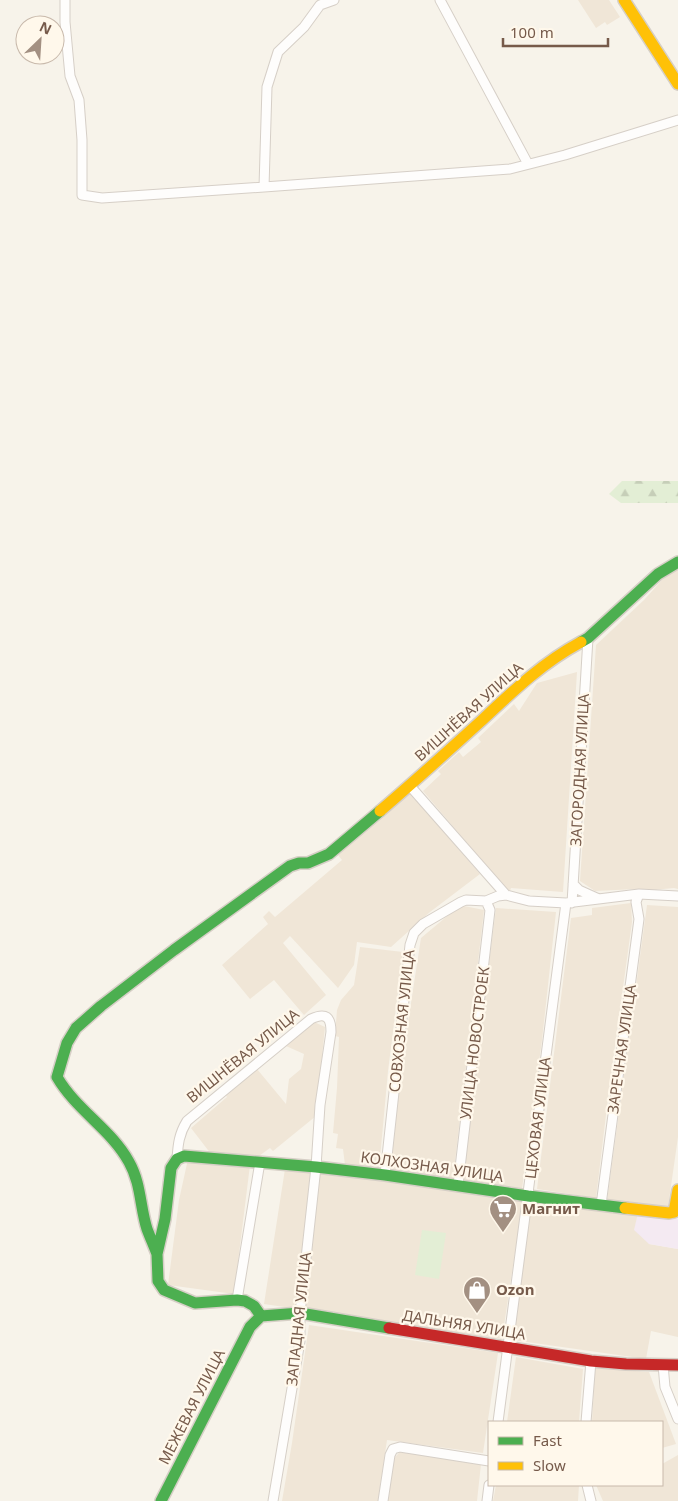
<svg xmlns="http://www.w3.org/2000/svg" width="678" height="1501" font-family="'Noto Sans',sans-serif">
<defs>
<pattern id="forest-firs" width="22" height="20" patternUnits="userSpaceOnUse" patternTransform="scale(1.25)"><rect width="22" height="20" fill="#e3eed5"/><path d="M5 1l3.5 6h-7zM16 11l3.5 6h-7z" fill="#c6ceb8"/></pattern>
</defs>
<rect width="100%" height="100%" fill="#f7f3ea"/>
<!-- residential -->
<path fill="#f0e6d7" d="M578,0h31l11,17 -13,8 -2,-3 -9,6z
M678,567v322l-4,-1 -32,3 -6,-2 -41,2 -15,-10 16,-236 48,-45 26,-29z
M577,672l-14,220 -52,-4 -1,3 -6,-4 -81,-96 18,-17 -3,-3 21,-19 4,5 18,-15 -3,-4 36,-34 5,7 18,-28z
M410,793l70,81 -50,38 -39,35 -34,-5 -3,23 -16,23 -48,-52 -7,7 43,52 -22,20 -30,-35 -24,19 -28,-34 46,-41 -5,-7 6,-6 6,6 67,-57 -4,-5z
M631,903l1,19 -23,168 -13,108 -59,-9 34,-271 21,-3v-7z
M647,905l31,2v230l-10,70 -61,-6z
M464,906l20,4 -31,269 -64,-10 16,-127 16,-104 37,-31z
M496,908l60,4 -14,128 -20,149 -60,-9z
M360,947l43,5 -15,119 -9,98 -34,-4 -2,-16 -7,-1 2,-14 -5,-1 4,-45 2,-51 -4,-1 2,-26 4,-10 13,-15z
M314,1022l11,5 -9,89 -43,35 -3,-3 -11,8 -48,-2 -20,-26 36,-31 -2,-3 32,-25 29,35 3,-25 12,-10 3,-15 -18,-8z
M188,1159l62,6 -16,129 -66,-9 11,-85z
M285,1169l238,30 -21,140 -238,-35z
M532,1200l106,13 11,31 29,5v88l-27,-6 -5,28 -133,-19z
M309,1325l189,28 -15,100 -96,-13 -9,61h-96l10,-58z
M516,1357l67,12 -4,53h-72z
M595,1368l54,4 27,72 -14,4v-26h-70z
M400,1452l81,12 -4,37h-90l5,-41z
M678,1455v46h-75l-7,-16h66v-21z
M496,1485h83l-1,16h-85z"/>
<!-- education -->
<path fill="#f4eaf2" d="M638,1213l40,6v30l-29,-5 -15,-14z"/>
<!-- forest -->
<path fill="url(#forest-firs)" d="M622,481h56v22h-57l-12,-9z"/>
<!-- pitch -->
<path fill="#e3eed5" d="M422,1230l24,3 -7,46 -24,-4z"/>
<g fill="none" stroke-linecap="round" stroke-linejoin="round">
<!-- street casing -->
<g stroke="#d6cfc7" stroke-width="11">
<path id="street" d="M65,0v22l5,54 9,24 3,40v55l20,3 162,-11
M334,0l-14,5 -16,22 -26,25 -11,35 -3,100 246,-18 55,-14 113,-35
M440,0l88,164
M410,786l96,109
M573,884l6,6 20,9
M572,903l16,-265
M177,1159c1,-15 2,-25 10,-38l124,-102c15,-7 20,-2 20,13l-11,73 -4,62 -16,146v28l-27,160
M385,1175l25,-230 4,-12 9,-9 38,-22 5,-2 20,1 12,-5 8,-1 23,6 37,2 73,-9 39,2
M458,1185l32,-275 -4,-9
M601,1205l38,-286 -3,-17 3,-8
M237,1300l23,-138
M663,1365l2,22 13,32
M498,1422l68,-519
M586,1422l5,-61
M587,1485l4,16
M383,1501l7,-46 3,-6 7,-2 89,14
M487,1501l2,-16"/>
</g>
<!-- fast casing -->
<g stroke="#d6cfc6" stroke-width="14">
<path id="fast" d="M581,642l7,-4 70,-64 20,-12
M157,1254c-3,-8 -7,-17 -10,-25 -7,-22 -6,-46 -18,-67 -18,-33 -52,-51 -72,-85l10,-34 9,-15 25,-22 73,-56 116,-84 9,-3h9l21,-9 51,-43
M261,1316l-7,-10 -9,-5 -8,-1 -42,3 -31,-13 -6,-9 -1,-27 8,-35 6,-51 6,-9 7,-3 132,11 69,8 143,21 97,12
M161,1501l89,-174 11,-11 39,-3 89,15"/>
</g>
<!-- slow casing -->
<g stroke="#d6cfc6" stroke-width="14">
<path id="slow" d="M624,0l54,84
M380,811c34,-29 67,-59 100,-89 33,-31 62,-59 101,-80
M625,1208l44,5 5,-1 4,-22"/>
</g>
<!-- jam casing -->
<g stroke="#d6cfc6" stroke-width="14">
<path id="jam" d="M389,1328l202,33 35,3 52,1"/>
</g>
<!-- street -->
<use href="#street" stroke="#fefdfc" stroke-width="9"/>
<!-- fast -->
<use href="#fast" stroke="#4caf50" stroke-width="11"/>
<!-- slow -->
<use href="#slow" stroke="#ffc107" stroke-width="11"/>
<!-- jam -->
<use href="#jam" stroke="#c62828" stroke-width="11"/>
</g>
<!-- icons -->
<defs>
<g id="supermarket-pin" transform="scale(1.4375)"><path d="M0 17L-7.5 6A9.5 9.5 0 1 1 7.5 6Z" fill="#a39082" stroke="#fff8eb"/><path d="M-6-5.5h2.5l.6 2H6L4.5 2H-2.5L-4.4-4H-6ZM-1.5 3.2a1.3 1.3 0 1 0 .1 0ZM3 3.2a1.3 1.3 0 1 0 .1 0Z" fill="#fff"/></g>
<g id="shop-pin" transform="scale(1.4375)"><path d="M0 17L-7.5 6A9.5 9.5 0 1 1 7.5 6Z" fill="#a39082" stroke="#fff8eb"/><path d="M-5-2.5h2.3a2.7 3.5 0 0 1 5.4 0H5L5.5 6h-11ZM-1.5-2.5h3a1.5 2.3 0 0 0-3 0Z" fill="#fff"/></g>
</defs>
<g fill-rule="evenodd">
<use href="#supermarket-pin" x="503" y="1209"/>
<use href="#shop-pin" x="477" y="1290"/>
</g>
<g text-anchor="middle" stroke-width="4.5" stroke-linejoin="round" paint-order="stroke">
<!-- street labels -->
<g font-size="15" fill="#765a4a" stroke="#fff8eb">
<text transform="translate(469 712) rotate(-42)" y="5">ВИШНЁВАЯ УЛИЦА</text>
<text transform="translate(580 770) rotate(-87)" y="5">ЗАГОРОДНАЯ УЛИЦА</text>
<text transform="translate(402 1021) rotate(-84)" y="5">СОВХОЗНАЯ УЛИЦА</text>
<text transform="translate(475 1043) rotate(-83)" y="5">УЛИЦА НОВОСТРОЕК</text>
<text transform="translate(622 1049) rotate(-82)" y="5">ЗАРЕЧНАЯ УЛИЦА</text>
<text transform="translate(243 1056) rotate(-39)" y="5">ВИШНЁВАЯ УЛИЦА</text>
<text transform="translate(538 1118) rotate(-83)" y="5">ЦЕХОВАЯ УЛИЦА</text>
<text transform="translate(432 1167) rotate(8)" y="5">КОЛХОЗНАЯ УЛИЦА</text>
<text transform="translate(299 1319) rotate(-84)" y="5">ЗАПАДНАЯ УЛИЦА</text>
<text transform="translate(464 1325) rotate(9)" y="5">ДАЛЬНЯЯ УЛИЦА</text>
<text transform="translate(192 1407) rotate(-63)" y="5">МЕЖЕВАЯ УЛИЦА</text>
</g>
<!-- poi labels -->
<g font-size="15" font-weight="bold" fill="#765a4a" stroke="#fff8eb" text-anchor="start">
<text x="522" y="1214">Магнит</text>
<text x="496" y="1295">Ozon</text>
</g>
</g>
<!-- legend -->
<rect x="488" y="1421" width="175" height="65" fill="#fff8eb" stroke="#c8b9ab"/>
<rect x="498" y="1437" width="25" height="8" fill="#4caf50" stroke="#c8b9ab"/>
<text x="533" y="1446" font-size="15" fill="#765a4a">Fast</text>
<rect x="498" y="1462" width="25" height="8" fill="#ffc107" stroke="#c8b9ab"/>
<text x="533" y="1471" font-size="15" fill="#765a4a">Slow</text>
<!-- north arrow -->
<g transform="translate(40 40) rotate(25)"><circle r="24" fill="#fff8eb" stroke="#c8b9ab"/>
<path d="M0-4L9 19L0 12L-9 19Z" fill="#a39082"/>
<text y="-8" font-size="14" font-weight="bold" text-anchor="middle" fill="#765a4a">N</text>
</g>
<!-- scale -->
<path d="M503 38v8h105v-8" fill="none" stroke="#765a4a" stroke-width="2.5"/>
<text x="510" y="38" font-size="15" fill="#765a4a" stroke="#fff8eb" stroke-width="4" paint-order="stroke">100 m</text>
</svg>
